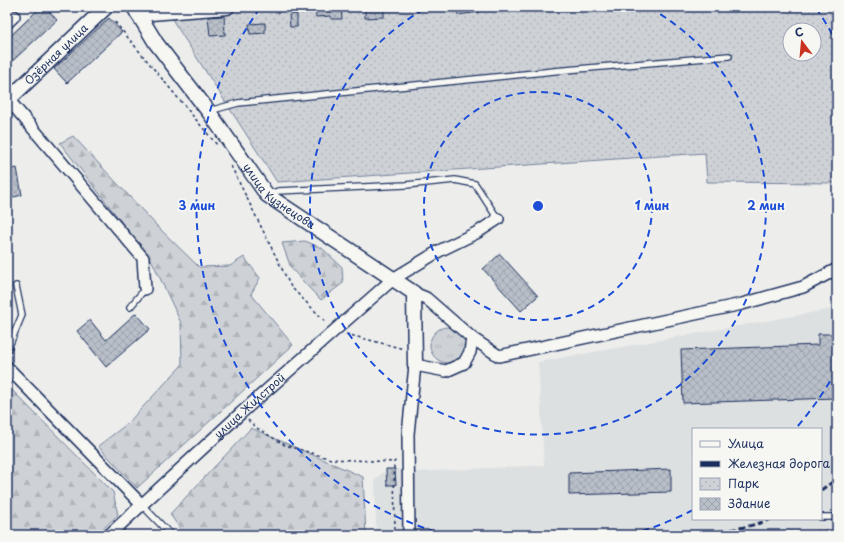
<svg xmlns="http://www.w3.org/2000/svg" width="844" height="542" font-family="'Playpen Sans',sans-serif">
<defs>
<pattern id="grass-tufts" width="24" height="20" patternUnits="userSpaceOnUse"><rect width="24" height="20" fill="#ced2d7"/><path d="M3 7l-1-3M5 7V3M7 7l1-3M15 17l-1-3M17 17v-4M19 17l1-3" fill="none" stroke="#b0b5bb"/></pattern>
<pattern id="forest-firs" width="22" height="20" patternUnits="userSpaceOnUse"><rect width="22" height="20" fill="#ced2d7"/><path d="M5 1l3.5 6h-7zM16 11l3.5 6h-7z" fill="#b0b5bb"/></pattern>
<pattern id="park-dots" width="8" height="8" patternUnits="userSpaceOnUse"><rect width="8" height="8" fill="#ced2d7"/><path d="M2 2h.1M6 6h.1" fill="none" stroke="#b0b5bb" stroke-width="1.8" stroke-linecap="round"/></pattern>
<pattern id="building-cross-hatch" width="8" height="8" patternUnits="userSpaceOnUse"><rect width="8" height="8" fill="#b9bfc8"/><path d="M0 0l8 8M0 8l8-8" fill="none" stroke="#9ea4ae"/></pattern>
</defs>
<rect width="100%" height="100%" fill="#edeeec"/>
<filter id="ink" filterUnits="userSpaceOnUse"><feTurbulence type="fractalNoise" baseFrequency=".025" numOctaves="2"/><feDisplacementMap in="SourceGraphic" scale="8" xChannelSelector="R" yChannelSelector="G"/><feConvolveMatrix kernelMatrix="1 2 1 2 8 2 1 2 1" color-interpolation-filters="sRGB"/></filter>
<g filter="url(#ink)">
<!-- built -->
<path fill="#dde0e1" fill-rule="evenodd" d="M837,308v227h-461l-1,-55 11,-11h9l20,3 129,-7 -6,-103zM693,429h128v90h-128z"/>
<!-- grass -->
<path fill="url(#grass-tufts)" stroke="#74809a" d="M430 345a18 18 0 1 1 36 0a18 18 0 1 1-36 0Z"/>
<!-- forest -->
<path fill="url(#forest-firs)" stroke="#74809a" d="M73,136l85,91 41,40 31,-1 14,-9 16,21 -9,16 42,51 -156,143 -39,-42 29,-22 55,-59 -1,-42 -29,-62 -92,-118z
M305,241l17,7 20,19 1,16 -22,17 -9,-9 -21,-23 -9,-25z
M7,385l106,107 5,23 -22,20h-89z
M251,428l112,49 3,58h-182l-14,-21z"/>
<!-- park -->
<path fill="url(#park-dots)" stroke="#74809a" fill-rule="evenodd" d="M216,7h621v176l-130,-1 -2,-29 -428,29 -109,-169zM790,30h24v24h-24z"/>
<!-- building -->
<path fill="url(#building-cross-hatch)" stroke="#1b2f5e" d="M41,7h4l12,13 -50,46v-27z
M315,7h26l1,12h-11v-3l-15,1z
M457,7h22v5l-21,3z
M384,9v8l-19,1v-8z
M297,14v13h-7l-1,-12z
M224,16l1,19 -15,1 -2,-19z
M109,18l13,14 -55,51 -13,-14z
M265,23v10l-15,1 -1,-10z
M17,168l5,27 -12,3 -3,-14v-14z
M500,254l38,42 -17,15 -38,-42z
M136,313l14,16 -44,38 -29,-36 13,-11 16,20z
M818,334h19v64l-154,5 -2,-53 137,-5z
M386,469h9l1,16h-9z
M671,469v23l-102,3v-22z"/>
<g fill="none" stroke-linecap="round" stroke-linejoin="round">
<!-- service casing -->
<g stroke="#1b2f5e" stroke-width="8">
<path id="service" d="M209,111l29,-8 316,-32 175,-15
M269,194l9,-3 128,-6 49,-5 20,4 23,35
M130,307l15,-18
M7,351l15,-36 -6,-29
M141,504l30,31
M821,517h16"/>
</g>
<!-- minor casing -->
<g stroke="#1b2f5e" stroke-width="14">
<g id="minor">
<path d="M7,23l7,-7"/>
<path d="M7,98l136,160 2,31"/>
<path d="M414,293l12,5 46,40 27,18 243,-52 61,-17 34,-18"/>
<path d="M7,367l134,137"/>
<path id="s1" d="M109,535l132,-122 152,-134 46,-28 39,-19 20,-13"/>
<path d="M409,535l-1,-101 7,-69 31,6 18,-8 6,-11 2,-14"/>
</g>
</g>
<!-- tertiary casing -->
<g stroke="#1b2f5e" stroke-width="17">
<g id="tertiary">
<path id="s2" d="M134,7l22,36 53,69 58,83 147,98 1,72"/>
<path d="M138,14l89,-7"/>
<path id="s3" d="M7,101l99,-94"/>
</g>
</g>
<!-- path -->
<path stroke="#1b2f5e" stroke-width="1.5" stroke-dasharray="3 3" stroke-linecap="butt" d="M115,22l102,123
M231,166l60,121 36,36
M346,334l58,15
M248,420l7,7 30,18 46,14 63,3
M395,535l-1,-73 4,-3"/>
<!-- service -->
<use href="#service" stroke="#f6f6f2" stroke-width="5.5"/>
<!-- minor -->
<use href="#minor" stroke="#f6f6f2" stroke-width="11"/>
<!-- tertiary -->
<use href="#tertiary" stroke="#f6f6f2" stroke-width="14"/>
<!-- rail -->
<path stroke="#1b2f5e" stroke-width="3" stroke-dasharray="6 3" stroke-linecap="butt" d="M821,490l16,-11
M686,535c29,-3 57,-5 85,-16
M724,535l113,-4"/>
</g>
</g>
<!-- distance rings -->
<g fill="none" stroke="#1d4ed8" stroke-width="2" stroke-dasharray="7 5">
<circle cx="538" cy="206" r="114"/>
<path d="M650 8A228 228 0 1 1 426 8"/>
<path d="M836 371A341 341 0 0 1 797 427M693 510A341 341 0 0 1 629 535M447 535A341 341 0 0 1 260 8M816 8A341 341 0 0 1 836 41"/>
</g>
<g text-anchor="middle" stroke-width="4" stroke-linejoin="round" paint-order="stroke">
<!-- street labels -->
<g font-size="11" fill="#1b2f5e" stroke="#f6f6f2">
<text dy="4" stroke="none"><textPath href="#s3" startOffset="68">Озёрная улица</textPath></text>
<text dy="4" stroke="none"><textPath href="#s2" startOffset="240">улица Кузнецова</textPath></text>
<text dy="4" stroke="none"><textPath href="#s1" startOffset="191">улица Жилстрой</textPath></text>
</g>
</g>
<circle cx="538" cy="206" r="6" fill="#1d4ed8" stroke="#f6f6f2" stroke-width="2"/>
<g font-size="12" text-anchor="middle" font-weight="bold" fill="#1d4ed8" stroke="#f6f6f2" stroke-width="4" stroke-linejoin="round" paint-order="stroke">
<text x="652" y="210">1 мин</text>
<text x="766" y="210">2 мин</text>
<text x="197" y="210">3 мин</text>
</g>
<!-- margin -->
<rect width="844" height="542" fill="none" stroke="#f6f6f2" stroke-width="24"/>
<rect x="12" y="12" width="820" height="518" fill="none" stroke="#1b2f5e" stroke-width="1.5" filter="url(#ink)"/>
<!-- legend -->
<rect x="692" y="428" width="130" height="92" fill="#f6f6f2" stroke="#9ea6b7"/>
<rect x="700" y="441" width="20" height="6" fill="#f6f6f2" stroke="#9ea6b7"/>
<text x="728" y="448" font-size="12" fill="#1b2f5e">Улица</text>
<rect x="700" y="461" width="20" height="6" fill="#1b2f5e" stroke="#9ea6b7"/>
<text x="728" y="468" font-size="12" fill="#1b2f5e">Железная дорога</text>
<rect x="700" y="478" width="20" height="12" fill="url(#park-dots)" stroke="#9ea6b7"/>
<text x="728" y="488" font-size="12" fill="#1b2f5e">Парк</text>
<rect x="700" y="498" width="20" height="12" fill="url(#building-cross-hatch)" stroke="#9ea6b7"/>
<text x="728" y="508" font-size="12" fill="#1b2f5e">Здание</text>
<!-- north arrow -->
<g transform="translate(802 42) rotate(344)"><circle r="19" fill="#f6f6f2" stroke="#9ea6b7"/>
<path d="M0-3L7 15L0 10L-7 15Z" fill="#c8321e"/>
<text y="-6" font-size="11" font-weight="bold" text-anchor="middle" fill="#1b2f5e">С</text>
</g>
</svg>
